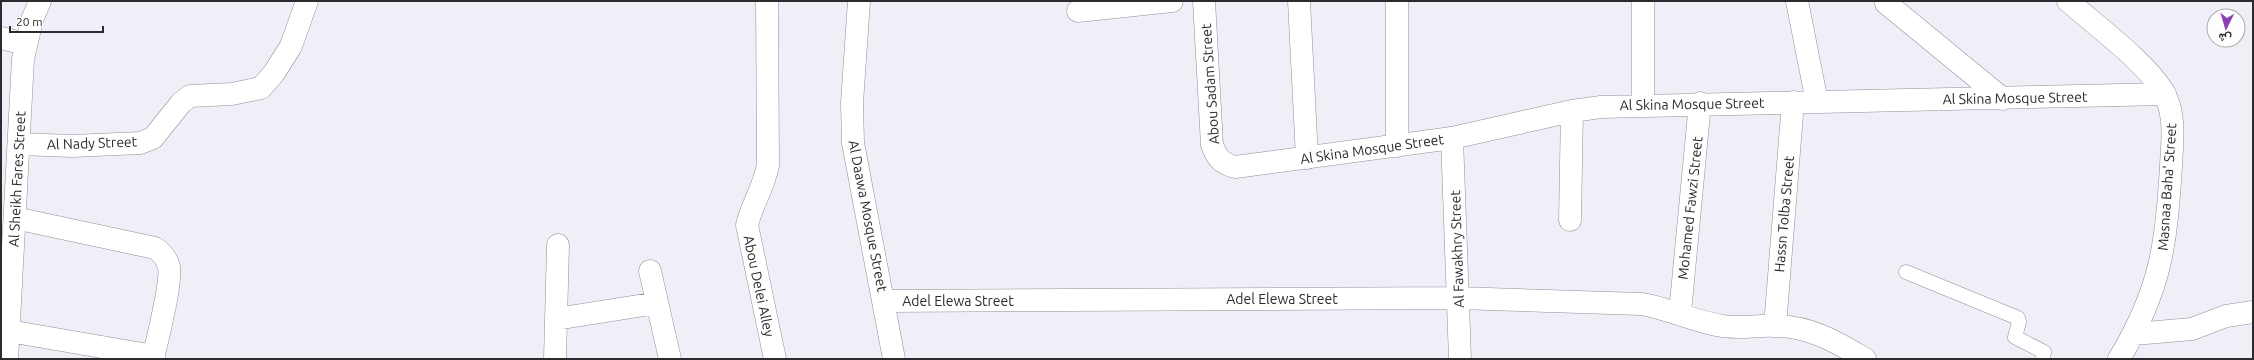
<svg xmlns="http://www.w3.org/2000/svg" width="2254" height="360" font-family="Ubuntu,Vazirmatn,sans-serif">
<rect width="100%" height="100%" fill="#f2eef8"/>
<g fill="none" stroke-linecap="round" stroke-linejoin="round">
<!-- lane casing -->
<g stroke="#918e97" stroke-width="15">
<path id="lane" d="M1906,272l112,46 1,4 -4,15 29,15 -1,7"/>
</g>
<!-- street casing -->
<g stroke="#918e97" stroke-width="23">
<path id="street" d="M767,1l1,164c-4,22 -16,39 -21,60l28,134
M859,1l-7,102 1,40 41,216
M1204,1l8,144c5,13 9,18 23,22l217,-29 120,-27 29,-4 564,-13
M1299,1l8,157
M1397,1v145
M1797,1l20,101
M2068,1c26,23 83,65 97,94 11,22 7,48 6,71 -5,80 -10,123 -52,193
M1886,3l117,96
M1078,11l94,-10
M1,38l24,6
M1643,105v-104
M1452,138l8,221
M19,144l53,2 68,-3 13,-5 28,-35 9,-7 42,-2 29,-6 13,-15 17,-27 16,-45
M15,218l140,30c7,5 12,10 14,19 3,16 -12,73 -16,92
M1570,220l2,-109
M650,271l20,88
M884,301l575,-3 182,6c28,4 53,18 82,22 18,3 34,-1 52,0 34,0 62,16 90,33
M1680,313l20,-210
M556,319l101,-16
M1775,326l18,-224
M9,331l145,25
M2134,334l58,-5 34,-13 27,-4
M7,359l16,-300 9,-39 8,-19
M555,359l3,-114"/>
</g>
<!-- lane -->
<use href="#lane" stroke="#fff" stroke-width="14"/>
<!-- street -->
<use href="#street" stroke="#fff" stroke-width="22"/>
</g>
<g text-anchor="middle" stroke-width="4" stroke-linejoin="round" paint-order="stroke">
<!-- street labels -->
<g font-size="14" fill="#2b2a2d" stroke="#fefefe">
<text transform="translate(1210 84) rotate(-94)" y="5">Abou Sadam Street</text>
<text transform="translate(2015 98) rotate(-1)" y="5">Al Skina Mosque Street</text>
<text transform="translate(1692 104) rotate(-1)" y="5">Al Skina Mosque Street</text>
<text transform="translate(92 143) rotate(-2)" y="5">Al Nady Street</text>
<text transform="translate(1372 149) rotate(-8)" y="5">Al Skina Mosque Street</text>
<text transform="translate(17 179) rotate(-87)" y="5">Al Sheikh Fares Street</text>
<text transform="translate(2167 187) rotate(-86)" y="5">Masnaa Baha' Street</text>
<text transform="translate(1690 208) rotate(-84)" y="5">Mohamed Fawzi Street</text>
<text transform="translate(1784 214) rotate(-85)" y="5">Hassn Tolba Street</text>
<text transform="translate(868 216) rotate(79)" y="5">Al Daawa Mosque Street</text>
<text transform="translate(1457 249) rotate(-92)" y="5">Al Fawakhry Street</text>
<text transform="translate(759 286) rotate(78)" y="5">Abou Delei Alley</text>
<text x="1282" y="304">Adel Elewa Street</text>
<text x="958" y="306">Adel Elewa Street</text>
</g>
</g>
<!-- border -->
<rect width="2254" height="360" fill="none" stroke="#2b2a2d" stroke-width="4"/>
<!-- north arrow -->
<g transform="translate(2226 28) rotate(185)"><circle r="19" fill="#fefefe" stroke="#aaa9aa"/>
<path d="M0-3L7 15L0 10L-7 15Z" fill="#8f40b0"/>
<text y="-6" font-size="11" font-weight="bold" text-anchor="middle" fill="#2b2a2d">ش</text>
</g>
<!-- scale -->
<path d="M10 26v6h93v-6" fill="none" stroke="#2b2a2d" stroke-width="2"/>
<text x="16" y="26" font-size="12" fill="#2b2a2d" stroke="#fefefe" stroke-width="3" paint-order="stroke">20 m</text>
</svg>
